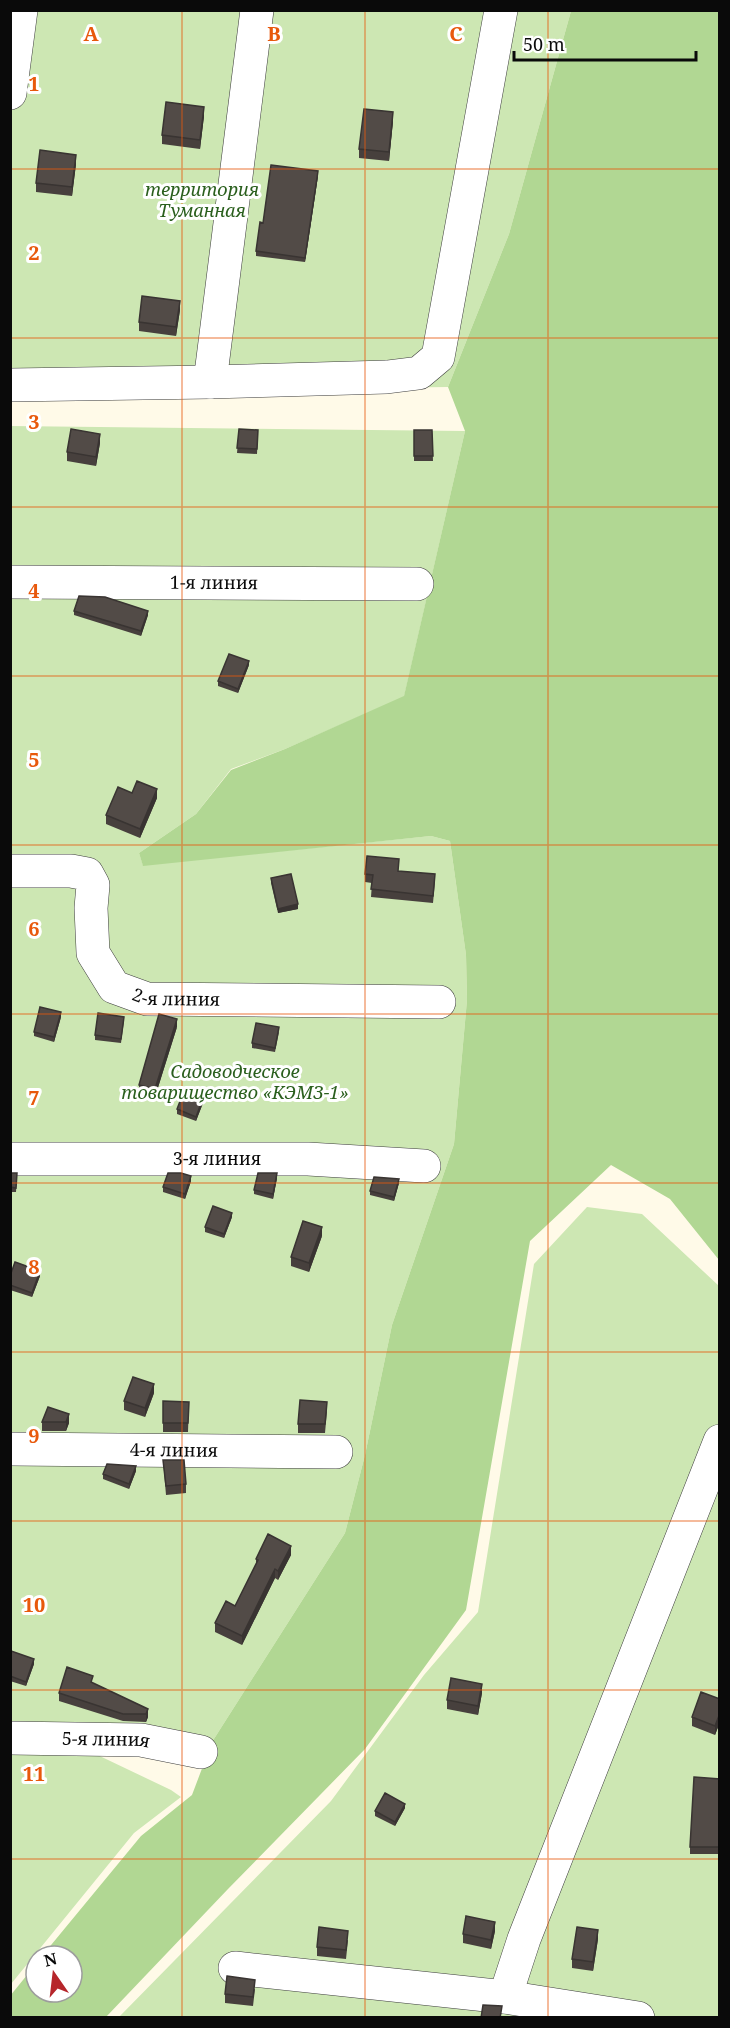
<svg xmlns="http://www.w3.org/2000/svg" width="730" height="2028" font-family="'Noto Serif',serif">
<rect width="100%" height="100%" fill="#fffae8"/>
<!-- green -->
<path fill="#cde7b3" d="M11,11h560l-62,223 -61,153 -437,6z
M10,426l455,5 -61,266 -119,52 -54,20 -35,45 -57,39 4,12 288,-29 19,5 16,114 1,45 -13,144 -62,181 -27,130 -20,78 -133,209 -201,-11z
M587,1207l55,7 77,72v731l-601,1 213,-217 93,-126 54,-63 56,-348z
M11,1747l74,2 86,41 10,7 -47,36 -123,151z"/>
<!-- forest -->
<path fill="#b1d793" d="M571,11h148v1249l-49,-61 -59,-34 -81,76 -64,369 -101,139 -137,140 -122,128h-95l-1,-21 26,-32v28h36v-36h-30l99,-120 51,-41 20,-53 133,-209 20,-78 27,-130 62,-181 13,-144 -1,-45 -16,-114 -19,-5 -288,30 -4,-13 57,-39 35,-44 54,-21 119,-53 61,-265 -17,-44 61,-153z"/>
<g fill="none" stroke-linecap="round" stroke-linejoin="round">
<!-- minor casing -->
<g stroke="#3d3d3d" stroke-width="34">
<g id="minor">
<path d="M10,93l11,-83"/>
<path d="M210,382l47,-372"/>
<path d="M10,385l200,-3 177,-5 32,-4 19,-16 63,-347"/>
<path id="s1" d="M10,582l407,2"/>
<path id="s2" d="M10,871h61l16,3 6,11 -2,23 2,45 21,34 33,12 292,3"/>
<path id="s3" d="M10,1159h298l116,7"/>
<path id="s4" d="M10,1449l326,3"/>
<path id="s5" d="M10,1738l131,2 60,12"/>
<path d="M235,1968l270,29 133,21"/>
<path d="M505,1997l19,-58 196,-498"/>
</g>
</g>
<!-- minor -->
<use href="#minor" stroke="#fff" stroke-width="33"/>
</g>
<!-- wall -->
<path fill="#47403d" d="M204,116l-4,33 -38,-5v-9z
M393,121l-4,40 -30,-3v-9z
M76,164l-4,32 -36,-4v-9z
M318,176l-13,86 -49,-6v-5l7,-28z
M180,310l-4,26 -37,-5v-9z
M239,429l19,1 -1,24 -20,-1z
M414,430h18l1,31h-19z
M100,443l-4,23 -29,-5v-9z
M74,611l74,4 -7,21 -67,-21z
M249,665l-11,28 -20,-7v-5z
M132,793l25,5 -17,40 -34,-14v-9z
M399,871l36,10 -2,22 -62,-6 1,-14 -7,-1v-8z
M271,878l27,31 -20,4 -7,-30z
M61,1017l-7,25 -20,-6v-4z
M124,1021l-3,22 -26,-3v-5z
M177,1027l-22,70 -16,-5v-7z
M279,1032l-4,20 -23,-4v-5z
M203,1103l-7,18 -19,-7v-5z
M10,1173h7l-1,19h-6z
M277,1178l-4,21 -19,-5v-4z
M191,1181l-6,18 -22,-7v-5z
M399,1183l-5,18 -24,-6v-4z
M232,1217l-8,21 -19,-6v-5z
M322,1236l-13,36 -18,-6v-9z
M10,1276h30l-8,21 -22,-7z
M154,1393l-9,24 -21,-7v-9z
M189,1402l-1,30h-25v-9z
M48,1407l21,16 -3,8h-24v-9z
M327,1411l-2,22h-27v-9z
M163,1460l23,24v9l-20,2z
M136,1471l-7,18 -26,-10v-5z
M291,1555l-13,25 -3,-2 -33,67 -27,-13v-9l20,-17 21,-42v-5z
M10,1653l24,11 -8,22 -16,-5z
M93,1683l55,26v8l-2,5 -23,-1 -64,-20v-8z
M482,1693l-4,22 -31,-6v-9z
M720,1699v23l-5,13 -23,-9v-9z
M720,1779v75h-30v-7z
M405,1808l-10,18 -20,-10v-5z
M495,1931l-4,18 -28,-6v-9z
M598,1939l-5,32 -21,-3v-9z
M348,1940l-2,19 -29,-3v-9z
M255,1989l-2,17 -28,-3v-9z"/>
<!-- shaded-wall -->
<path fill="#393432" d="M204,107v9l-4,33v-9z
M393,112v9l-4,40v-9z
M76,155v9l-4,32v-9z
M318,171v5l-13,86v-4z
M180,301v9l-4,26v-9z
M100,434v9l-4,23v-9z
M148,611v4l-7,21v-5z
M249,661v4l-11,28v-4z
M157,789v9l-17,40v-9z
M298,904v5l-20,4v-4z
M61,1012v5l-7,25v-5z
M177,1019v8l-22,70v-8z
M203,1098v5l-7,18v-4z
M277,1173v5l-4,21v-5z
M191,1176v5l-6,18v-5z
M399,1179v4l-5,18v-4z
M232,1213v4l-8,21v-4z
M322,1227v9l-13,36v-9z
M40,1271v5l-8,21v-4z
M154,1384v9l-9,24v-9z
M69,1414v9l-3,8v-9z
M136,1466v5l-7,18v-5z
M291,1546v9l-13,25v-9z
M275,1569v9l-33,67v-9z
M34,1659v5l-8,22v-4z
M482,1684v9l-4,22v-9z
M148,1709v8l-2,5v-8z
M720,1713v9l-5,13v-9z
M405,1804v4l-10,18v-4z
M495,1922v9l-4,18v-9z
M598,1930v9l-5,32v-9z"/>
<!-- building -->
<path fill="#524b47" stroke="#393432" stroke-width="1.5" d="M166,102l38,5 -4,33 -38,-5z
M364,109l29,3 -4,40 -30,-3z
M40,150l36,5 -4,32 -36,-4z
M271,165l47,6 -13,87 -49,-7 4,-29 3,1z
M142,296l38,5 -4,26 -37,-5z
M71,429l29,5 -4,23 -29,-5z
M239,429l19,1 -1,19 -20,-1z
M414,430h18l1,26h-19z
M79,596l26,1 43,14 -7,20 -67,-20z
M229,654l20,7 -11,28 -20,-8z
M137,781l20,8 -17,40 -34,-14 12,-28 14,6z
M367,856l32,3 -1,12 37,3 -2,22 -62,-7 2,-14 -8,-1z
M291,874l7,30 -20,5 -7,-31z
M40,1007l21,5 -7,25 -20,-5z
M98,1013l26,4 -3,22 -26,-4z
M159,1014l18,5 -22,70 -16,-4z
M256,1023l23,4 -4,21 -23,-5z
M184,1091l19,7 -7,19 -19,-8z
M10,1173h7l-1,15 -6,-1z
M168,1173h13l10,3 -6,18 -22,-7z
M258,1173h19l-4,21 -19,-4z
M374,1177l25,2 -5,18 -24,-6z
M213,1206l19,7 -8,21 -19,-7z
M303,1221l19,6 -13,36 -18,-6z
M15,1262l25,9 -8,22 -22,-8v-9z
M133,1377l21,7 -9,24 -21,-7z
M300,1400l27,2 -2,22h-27z
M163,1401l26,1 -1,21h-25z
M48,1407l21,7 -3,8h-24z
M163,1460h21l2,24 -20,2z
M107,1464l29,2 -7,18 -26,-10z
M268,1534l23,12 -13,25 -3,-2 -33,67 -27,-13 11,-22 9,5 23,-46 -2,-1z
M11,1651l23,8 -8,23 -16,-6v-23z
M67,1667l26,9 -2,6 57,27 -2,5h-23l-64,-21z
M451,1678l31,6 -4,22 -31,-6z
M701,1692l19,7v14l-5,13 -23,-9z
M694,1777l26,2v68h-30z
M385,1793l20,11 -10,18 -20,-11z
M466,1916l29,6 -4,18 -28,-6z
M319,1927l29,4 -2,19 -29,-3z
M577,1927l21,3 -5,32 -21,-3z
M227,1976l28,4 -2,17 -28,-3z
M483,2005l19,1 -2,12h-19z"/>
<!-- grid -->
<path fill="none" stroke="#e8590c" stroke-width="1.5" stroke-opacity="0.55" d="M182,10v2008M365,10v2008M548,10v2008M10,169h710M10,338h710M10,507h710M10,676h710M10,845h710M10,1014h710M10,1183h710M10,1352h710M10,1521h710M10,1690h710M10,1859h710"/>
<g text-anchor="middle" stroke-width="6" stroke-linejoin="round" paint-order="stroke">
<!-- park labels -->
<g font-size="18" font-style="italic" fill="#2a5f1d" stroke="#fff">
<text x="202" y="196">территория<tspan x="202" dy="21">Туманная</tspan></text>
<text x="235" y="1078">Садоводческое<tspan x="235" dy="21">товарищество «КЭМЗ-1»</tspan></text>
</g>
<!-- street labels -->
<g font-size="18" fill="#0a0a0a" stroke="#fff">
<text dy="6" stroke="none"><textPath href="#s1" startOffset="204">1-я линия</textPath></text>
<text dy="6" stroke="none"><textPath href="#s2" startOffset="262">2-я линия</textPath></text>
<text dy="6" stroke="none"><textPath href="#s3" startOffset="207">3-я линия</textPath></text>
<text dy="6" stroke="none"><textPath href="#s4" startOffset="164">4-я линия</textPath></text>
<text dy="6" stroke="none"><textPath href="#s5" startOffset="96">5-я линия</textPath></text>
</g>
</g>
<g font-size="20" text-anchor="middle" font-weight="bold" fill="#e8590c" stroke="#fff" stroke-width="6" stroke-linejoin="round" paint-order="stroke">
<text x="91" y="41">A</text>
<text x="274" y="41">B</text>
<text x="456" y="41">C</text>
<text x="34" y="91">1</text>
<text x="34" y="260">2</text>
<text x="34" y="429">3</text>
<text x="34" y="598">4</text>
<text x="34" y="767">5</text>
<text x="34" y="936">6</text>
<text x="34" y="1105">7</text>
<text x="34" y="1274">8</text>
<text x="34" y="1443">9</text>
<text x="34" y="1612">10</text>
<text x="34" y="1781">11</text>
</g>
<!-- border -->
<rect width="730" height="2028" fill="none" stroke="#0a0a0a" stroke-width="24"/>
<!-- north arrow -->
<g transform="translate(54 1974) rotate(346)"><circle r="28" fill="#ffffff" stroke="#9d9d9d" stroke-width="1.5"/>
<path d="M0-4.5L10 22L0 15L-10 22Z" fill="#b6262b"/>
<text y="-9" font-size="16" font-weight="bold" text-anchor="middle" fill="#0a0a0a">N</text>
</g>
<!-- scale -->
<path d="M514 51v9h182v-9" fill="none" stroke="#0a0a0a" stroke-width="3"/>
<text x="523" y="51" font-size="18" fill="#0a0a0a" stroke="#ffffff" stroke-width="4.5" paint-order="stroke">50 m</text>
</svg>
